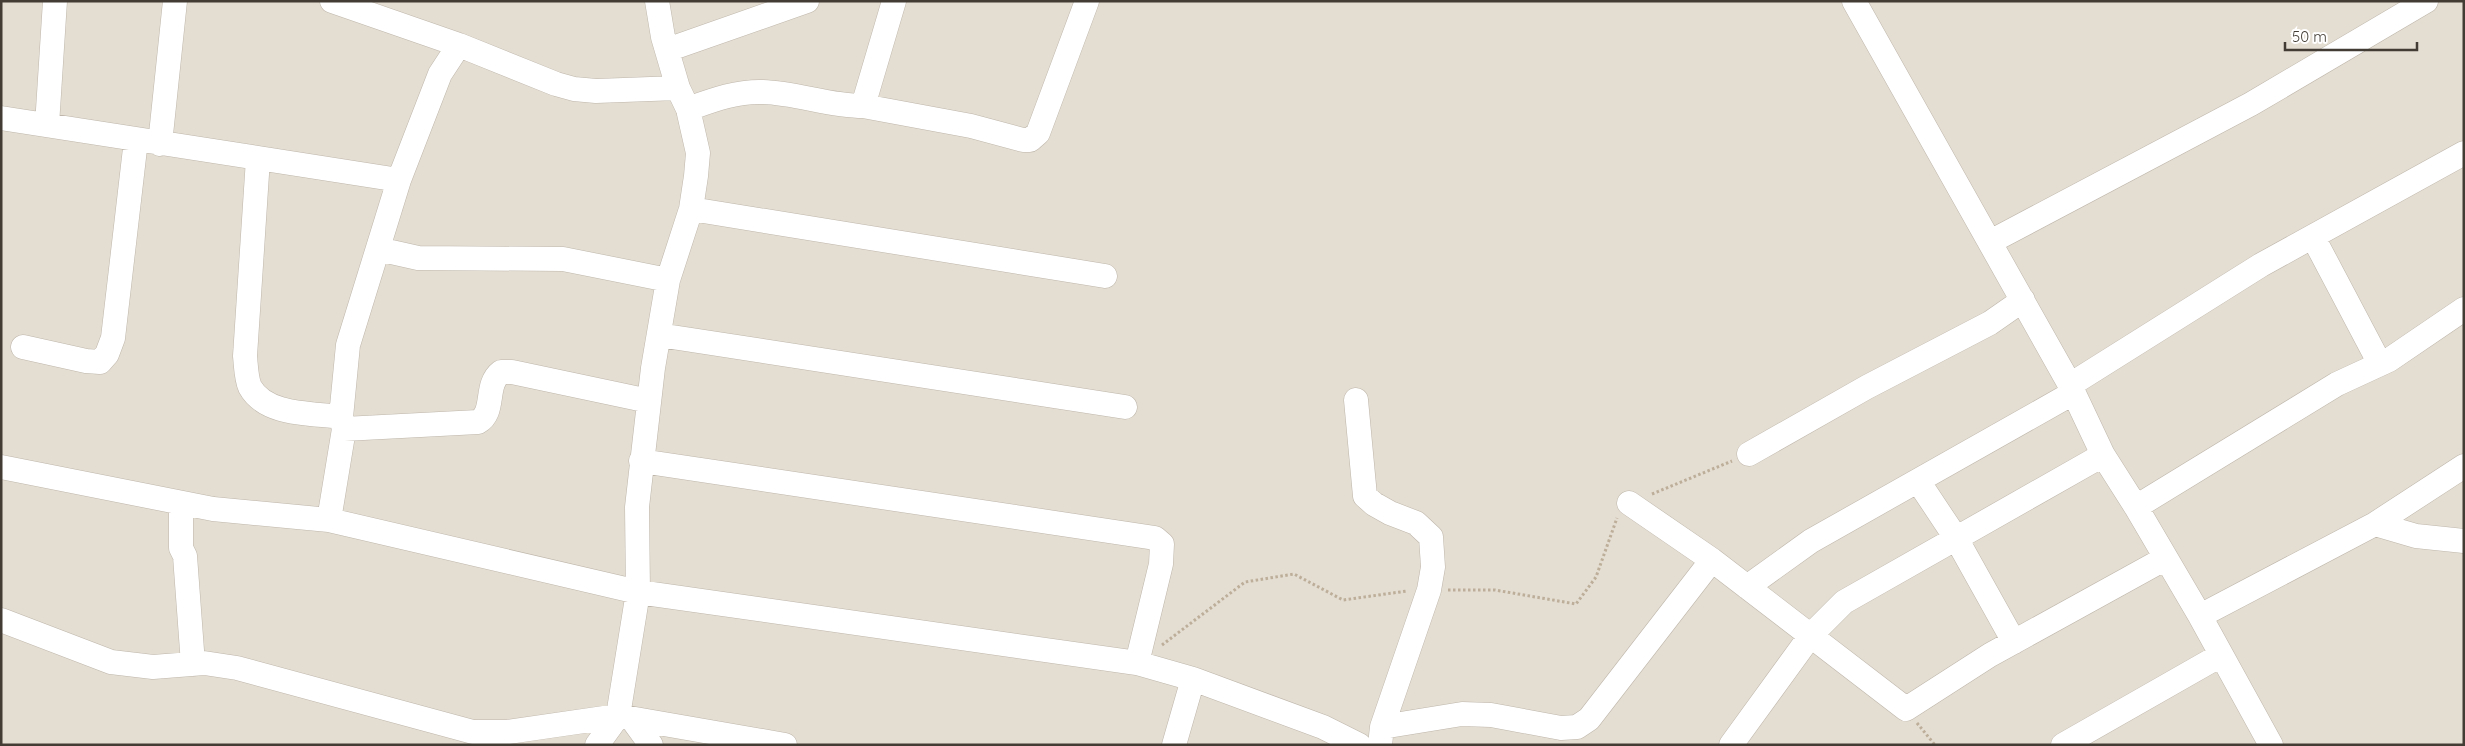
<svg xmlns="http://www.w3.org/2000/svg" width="2465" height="746" font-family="Quicksand,sans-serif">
<rect width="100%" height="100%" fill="#f0ece4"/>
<!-- residential -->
<path fill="#e4ddd2" d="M1,1h2463v744h-2463z"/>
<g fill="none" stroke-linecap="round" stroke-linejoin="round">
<!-- minor casing -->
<g stroke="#beb6aa" stroke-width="25">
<path id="minor" d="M332,1l127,44 97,39 18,5 22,2 82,-3
M1854,1l216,384 33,70 33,52 64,109 71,129
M667,50l140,-49
M863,106l108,20 52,14h7l8,-7 49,-132
M688,109c25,-9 49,-18 75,-17 34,1 66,14 100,14l31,-105
M1,118l398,62
M47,125l8,-124
M160,144l15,-143
M258,159l-13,197c1,9 1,22 5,31 16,29 62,26 91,30
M691,209l414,67
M2313,237l67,127
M1990,242l261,-138 175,-103
M378,249l40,9 145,1 105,21
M659,335l466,72
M23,347l63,14 14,1 7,-8 6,-16 23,-198
M2070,385l191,-120 203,-112
M1356,400l9,96 9,8 16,9 26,10 15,14 2,30 -4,23 -47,137 -2,18
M344,429l134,-7c18,-10 6,-37 23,-50h11l137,29
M1749,454l118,-67 123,-64 33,-23
M641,461l514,77 7,6 -1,20 -24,99
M1,467l212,42 116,11 309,72 499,71 56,16 -19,66
M1918,481l38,57 58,104
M181,503v45l4,8 8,108
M1629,503l83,57 194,149 84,-54 176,-97
M2136,507l201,-123 52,-24 75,-51
M329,520l15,-91 -3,-12 7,-72 51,-165 41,-106 19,-29
M2375,524l41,12 48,5
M1747,587l64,-46 262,-148
M2200,616l175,-92 89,-58
M1,620l110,42 42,5 51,-4 33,5 236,64h35l110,-16 167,29
M1193,679l130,48 36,18
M632,719l19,26
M1382,727l80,-13 29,1 70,13 16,-1 12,-8 123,-159
M597,745l21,-29 20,-124 -1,-85 16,-139 15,-88 23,-71 5,-33 2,-23 -10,-44 -10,-21 -15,-51 -6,-36
M1731,745l80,-110 33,-33 259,-147
M2063,745l158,-90"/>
</g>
<!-- path -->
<path stroke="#bcae99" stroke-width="3" stroke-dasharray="2.5 2.5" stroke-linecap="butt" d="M1652,494l80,-33
M1448,590h47l81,14 20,-27 21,-59
M1162,645l83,-63 49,-8 49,26 64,-9
M1917,723l18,22"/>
<!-- minor -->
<use href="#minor" stroke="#fff" stroke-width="24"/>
</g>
<!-- border -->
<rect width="2465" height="746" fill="none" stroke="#423c34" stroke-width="5"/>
<!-- scale -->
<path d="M2285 42v8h132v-8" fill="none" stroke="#423c34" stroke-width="2.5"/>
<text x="2292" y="42" font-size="15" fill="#423c34" stroke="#ffffff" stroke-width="4" paint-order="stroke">50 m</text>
</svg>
